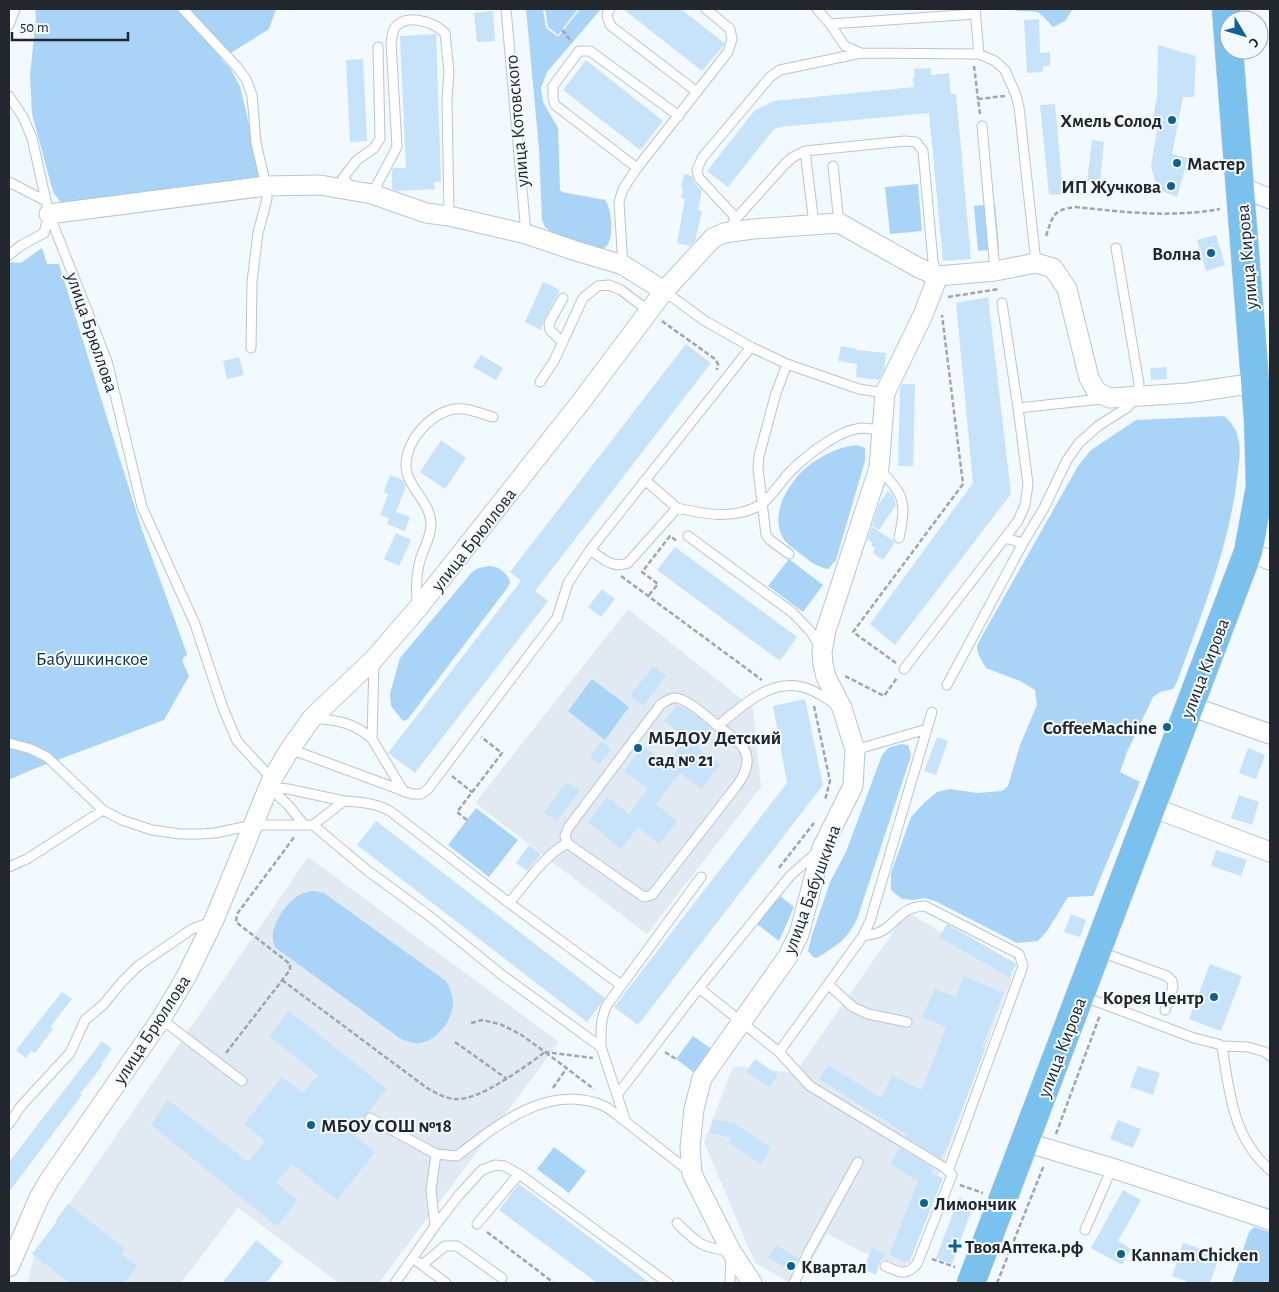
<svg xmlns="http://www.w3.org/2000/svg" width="1279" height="1292" font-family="'Alegreya Sans',sans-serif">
<rect width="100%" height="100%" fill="#f2f9ff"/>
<!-- built -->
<path fill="#e1eaf3" d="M628,609l125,99 8,79 -114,147 -172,-131z
M308,857l251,185 -180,241h-40l-101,-75 -57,75h-153l6,-28z
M907,912l106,62 -108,293 -43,-15 -35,-18 -29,49h-7l-36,-20 -51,-121 29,-76 62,7z"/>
<!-- green -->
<path fill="#a9d4f7" d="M35,9h241l-7,20 -48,30 9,9 10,18 20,85 -1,8 -186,28 -12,-4 -8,-11 -21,-78 -2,-39 6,-57z
M526,9h17l3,19 11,8h2l21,-27h21l-54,63 -6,16 2,14 15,26 2,62 2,2 43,8c7,10 8,31 4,42 -2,5 -5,6 -9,8l-49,-18 -6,-5 -3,-7 -3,-71z
M545,9h33l-20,26 -10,-8z
M1011,9h62l-8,12 -12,6c-5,-5 -10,-12 -16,-15 -9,-2 -17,1 -26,-3z
M918,184l4,47 -32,3 -5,-47z
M995,204l4,45 -21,2 -4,-45z
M42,248l5,16h12l83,266 45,124 -5,6 7,16 -25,44 -133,50 -22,10v-518l12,1z
M1224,416c8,7 12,12 14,22 4,13 0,28 -1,42 -9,70 -36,135 -60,202l-4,7 -13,3 -7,5 -26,55 -7,20 20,10 -47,114 -25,1 -21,34 -9,10 -21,2 -82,-42 -10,-3 -12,2 -11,-1 -11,-9v-17l20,-56 13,-14 13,-11 13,-3 27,4 25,-2 6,-5 12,-41 17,-40 -2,-15 -15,-9 -34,-13 -8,-14 -1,-9 101,-179 13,-16 45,-30z
M857,445l8,3v13l-29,99 -8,9c-12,-2 -21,-10 -30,-17 -5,-4 -13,-9 -16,-16 -13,-24 10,-59 30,-73 13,-9 30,-17 45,-18z
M789,559l34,26 -20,27 -35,-26z
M489,566c9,0 17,6 21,15l-2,6 -100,132 -5,2 -12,-15 -1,-12 10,-36 72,-86 7,-4z
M592,679l37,28 -24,33 -37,-29z
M901,744l7,1 3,9 -1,5 -53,160c-10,21 -21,27 -40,39l-4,-1 -5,-6 4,-16 18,-53 16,-30 36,-97 6,-7z
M476,808l42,32 -29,37 -41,-32z
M313,891l11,2 122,88c4,7 7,14 7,22 -1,18 -15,37 -33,40 -6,1 -13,-2 -19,-4l-125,-91c-11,-16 9,-46 25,-54 4,-2 9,-2 12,-3z
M779,895l15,12 -15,34 -22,-17z
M693,1036l20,14 -17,24 -20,-15z
M554,1147l32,24 -17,22 -32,-24z
M1254,1227l16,5v51h-38l17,-51z"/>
<!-- building -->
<path fill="#c7e3f9" d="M623,9h58l43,34v2l-22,26z
M493,11l2,30 -18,1 -3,-29z
M1039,19l1,34 10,-1v14h-7v6l-16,1 -3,-53z
M436,34l5,148h-7l1,7 -37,2 -6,-2v-18l1,-3h13l-6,-132z
M1158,45l38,11 -2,41h-11l-11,57 16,4 -11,39 -20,-8 -6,-23 6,-36 -6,-2 6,-31z
M363,59l4,82 -17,1 -4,-82z
M586,60l77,61 -23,29 -77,-60z
M931,68v7l18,-2 2,21h5l15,165 -28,2 -14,-148 -148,14 -7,2 -46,58 -21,-16 48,-61 19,-9 140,-14 -1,-10h2l-1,-8z
M1055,104l8,90 -14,1 -9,-90z
M1092,140l12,2 -4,40 -13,-1z
M684,174l8,2 2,6 8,9 -4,19 4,1 -7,30 -5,5 -13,-3 8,-44 -4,-1 2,-9 -2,-1z
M1216,235l9,30 -19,6 -9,-31z
M543,282l17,8 -16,30 -3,10 -16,-8z
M988,297l23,197 -116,151 -25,-21 103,-141 -17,-180z
M686,344l25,19 -176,228 13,10 -133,172 -27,-20 133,-172 -11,-9z
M841,346l15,3v1l30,3 -2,17 -5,10 -23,-3 1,-13 -19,-3z
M481,355l22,13 -7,12 -23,-13z
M239,357l5,18 -17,4 -4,-18z
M1166,367l1,12 -16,1 -1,-12z
M902,384h13l-2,82h-15l2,-78z
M441,440l25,18 -21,31 -25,-17z
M390,475l13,5 3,6 -10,26 14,5 -5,14 -18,-7 2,-6 -9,-3 8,-21 -4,-2z
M888,491l5,5 3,9 -17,25 -7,-4 7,-22z
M872,527l23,15 -12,18 -10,-7 2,-5 -4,-3 2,-2 -6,-3z
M396,533l15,7 -12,26 -15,-7z
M675,547l122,90 -17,24 -123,-91z
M602,589l13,10 -14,18 -13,-10z
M653,666l13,10 -23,30 -13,-10z
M805,699l18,86 -185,240 -24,-18 173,-224 -14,-77z
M677,705l16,8 19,16 -14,19 22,17 -18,24 -22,-16 -24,31 21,17 -18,23 -21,-17 -17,22 -33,-27 19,-25 22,17 19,-25 -24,-18 19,-25 24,18 20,-26 -23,-17z
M937,737l11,4 -12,34 -12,-4z
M602,741l9,8 -12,15 -9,-7z
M1248,748l17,7 -9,24 -17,-6z
M567,782l13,9 -24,30 -12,-9z
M1239,795l20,7 -7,23 -21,-7z
M376,821l229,177 -18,24 -230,-177z
M529,845l12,9 -14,17 -11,-8z
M1216,850l31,10 -6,16 -30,-10z
M1071,914l15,6 -6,17 -16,-5z
M947,924l68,39 1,2 -7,12 -70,-40z
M1210,964l32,12 -21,55 -32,-12z
M964,976l40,17 -22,54 3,2 -36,92 2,1 -11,16 -34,-21 2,-2 -89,-56 9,-14 53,33 11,-22 30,14 24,-63 -24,-10 13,-28 21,8z
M62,992l10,7 -22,28 3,2 -18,24 -4,-2 -5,7 -10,-8z
M289,1011l98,78 -36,44 24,19 -38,48 -45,-36 -16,19 22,17 -21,26 -126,-101 17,-25 80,62 17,-21 -21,-17 38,-47 21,16 15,-18 -49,-39z
M102,1041l10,8 -11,15 2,1 -23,29 2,1 -73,97v-30z
M755,1059l23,16 -9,12 -23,-15z
M1138,1066l22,7 -7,22 -23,-8z
M713,1119l21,4 37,25 -10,16 -32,-21 3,-5 -22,-5z
M1118,1120l23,9 -8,19 -23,-9z
M900,1148l34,21 -3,5 12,4 -34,85 -20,-8 29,-74 -28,-17z
M519,1184l24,18 107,81h-53l-98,-73z
M1123,1190l18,10 -23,41 13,8 -9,16 -31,-17z
M959,1197l15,6 -22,61 -16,-6z
M68,1204l57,45 -4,5 17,12 -14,17h-54l-38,-29 25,-33 -1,-1z
M256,1240l27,22 -17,21h-44z
M1183,1243l37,12 -10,28h-25l1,-2 -14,-5z
M776,1245l22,13 -7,13 -23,-14z
M872,1248l13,6 -6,10 -3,11 -13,-6z"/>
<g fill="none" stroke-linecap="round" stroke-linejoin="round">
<!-- service casing -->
<g stroke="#b4c6d4" stroke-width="11">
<path id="service" d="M183,9l54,58 9,12 6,16 4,48 10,43 1,13 -9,34 -6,49 -1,66
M506,9l20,225
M610,9c-5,5 -2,11 1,17l86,66
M817,9l13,15 15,22 16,7 118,1 16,7 10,9 11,25 3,12 17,156
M975,9l4,45
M830,24l145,-10
M9,25l6,-16
M9,96l14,21 9,21 17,76 -5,19 -24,13 -11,9
M982,126l13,145
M833,166l6,57
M637,168l-82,-63 -2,-7v-12l26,-35h11l89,65
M9,182l37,19
M352,188l-9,-10 14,-18 17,-12 6,-9 -2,-92
M372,194l25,-47 -6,-106c1,-3 2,-9 3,-12 11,-17 40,-7 51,4l4,39 -2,28 2,116
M49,214l58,147 35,146 53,117 28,84 14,33 35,38
M736,218l-37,-40 -2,-8 5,-12 68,-81 10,-7 81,-17
M733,222l52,-58 8,-7 12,-6
M814,224l-9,-73 100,-10 11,1 7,9 10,110 4,13
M623,265l-4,-63 4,-13 14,-21 91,-116 4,-13 -2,-10 -24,-20
M664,291l41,30 46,26 36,17 72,25 26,4
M562,342l-12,-12 -1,-7 14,-25
M787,364l-11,29 -17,63 -1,13 8,66 4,5 19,14
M540,382l14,-21 29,-63 15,-12 11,-1 12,5 29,22
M1018,408l84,-9
M879,468c25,29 28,31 20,70
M645,480l32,28
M688,536l105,77 18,19 9,15
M1005,538l18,5 21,-35 23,-48 12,-17 19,-17 30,-19 8,-10 3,-13 -23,-136
M590,550c14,9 22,19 38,13l49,-55c27,6 60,13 86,-5 9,-7 17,-20 25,-29 16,-17 51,-45 75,-46 6,0 13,2 19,3
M418,606c-3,-18 -2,-32 3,-49 4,-11 10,-21 10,-33 0,-20 -19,-33 -24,-51 -7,-27 23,-61 48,-64 12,-2 27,5 38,8
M374,662l-2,77 32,53
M904,669l114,-148 7,-16 3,-21 -10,-76 -16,-105
M947,685l76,-142
M312,718c24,2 42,4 60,21
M718,726c23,17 41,28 20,58l-86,111 -8,2 -3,-2 -74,-52 -2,-7 3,-8 93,-124c4,-2 8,-5 12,-6 12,-2 35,20 45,28 26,-22 57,-52 93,-36 9,4 16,9 24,14
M9,743l22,6 16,8 56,53 19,10 30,10 28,4h20l15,-1 38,-8h60l55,46 60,44 74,60 99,72 25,75 64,50
M290,749l122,45h9l7,-5 129,-171 11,-35 22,-33 161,-203
M855,750l72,-21
M269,787l19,2 56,12
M269,787l20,19 15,19
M313,825l31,-24c17,1 31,2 46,10l119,92 112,82
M9,867l18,-8 76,-49
M509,903c18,-21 34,-46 58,-60
M863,936c6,-1 14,-2 19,-5 18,-11 19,-24 43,-25l94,48 4,12 -75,205
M1101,952l66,24 5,5 1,6 -8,23
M829,985l24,22 15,7 39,8
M699,988l80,64 31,34 135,82 7,7 -35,89c-12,13 -17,8 -32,2
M1082,996l112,42 24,6 4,2 26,1 17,5 5,4
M161,1019l81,62
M1222,1046c7,46 11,92 48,124
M601,1047c0,-15 -1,-28 6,-42l94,-128
M779,1052l84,-116 7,-15 62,-209
M617,1095l82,-107 91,-112 28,-25
M370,1118l66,36 21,2c41,-32 93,-74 147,-50 8,4 15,11 22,16
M9,1124l12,-18 49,-53 15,-33 18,-15 19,-23 16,-16 54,-37 19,-7
M677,1223c21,21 25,25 54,28l-1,32
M477,1224l42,-50
M435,1226l-4,-36 5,-36
M1085,1230l27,-62
M418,1262l28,21
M422,1265l23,-19h12l45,32
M395,1283l40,-57 24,-31 23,-25 13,-5 9,1 15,8 149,109
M794,1283l15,-32 49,-89"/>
</g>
<!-- minor casing -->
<g stroke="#b4c6d4" stroke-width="21">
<path id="minor" d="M1240,186l30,13
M49,214l217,-28 54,-1 52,9 54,19 23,3 77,18 50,17 47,14 41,26
M1248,552l22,8
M1190,706l80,28
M1152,807l118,45
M1025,1142l87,26 158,52
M9,1267l30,-69 11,-19 111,-160 25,-42 28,-57 58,-141 18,-30 22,-31 62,-59 44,-51 162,-205 84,-112 49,-53 11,-5 29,-4 86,-6 80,45 19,8 57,-5 41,-8 17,5 14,21 22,89 8,14 13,6 78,-5 68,-10 14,2
M752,1283l-21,-32 -39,-77 -2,-27 4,-38 8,-31 86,-122 11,-22 23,-86 31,-62 2,-36 -13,-42 -16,-31 -3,-13 -1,-12 4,-22 53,-162 6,-75 38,-78 15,-39"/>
</g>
<!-- primary casing -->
<g stroke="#d3d4d5" stroke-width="29">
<path id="primary" d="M1226,9l3,40
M971,1283l277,-731 12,-65 -2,-68 -29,-369"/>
</g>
<!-- path -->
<path stroke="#a0a6ac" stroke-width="2.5" stroke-dasharray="5 2.5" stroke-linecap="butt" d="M562,30l10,12
M974,66l4,33
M980,114l-2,-15 27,-3
M1046,236c7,-20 6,-26 29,-29 50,5 95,11 145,2
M948,297l51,-8
M662,321l53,38 3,5 -1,6
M621,576l141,104
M649,595l9,-11 -16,-12 28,-36 8,6
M896,663l-43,-31 110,-148 -21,-169
M845,676l39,20 13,-18
M814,706l16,75 -5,19
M452,776l20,16
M467,820l-10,-8 45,-59 -21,-16
M779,868l35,-45
M282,980l145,108c9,5 19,11 29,11 23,2 70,-33 89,-47l49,37
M471,1023l11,-3 18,4 20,10 25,18 48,6
M455,1042l52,37
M665,1052l11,7
M226,1053l64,-83v-6l-54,-42 1,-8 58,-78
M553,1088l13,-19
M1056,1134l44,-119
M960,1185l23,8
M487,1232l67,51
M932,1259l23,8
M997,1283l47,-118"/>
<!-- service -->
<use href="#service" stroke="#fff" stroke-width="9"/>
<!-- minor -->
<use href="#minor" stroke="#fff" stroke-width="19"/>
<!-- primary -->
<use href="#primary" stroke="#7ac1ee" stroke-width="28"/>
</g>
<!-- markers -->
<g fill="#106193" stroke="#f2f9ff" stroke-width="2">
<circle cx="1172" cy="120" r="5"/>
<circle cx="1177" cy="163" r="5"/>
<circle cx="1171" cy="186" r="5"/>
<circle cx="1211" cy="253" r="5"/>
<circle cx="1167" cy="727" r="5"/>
<circle cx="638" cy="748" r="5"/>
<circle cx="1214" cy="997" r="5"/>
<circle cx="311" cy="1125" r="5"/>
<circle cx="924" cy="1203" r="5"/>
<path d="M952.5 1238.5h5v5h5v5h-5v5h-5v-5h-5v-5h5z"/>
<circle cx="1121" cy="1254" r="5"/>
<circle cx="791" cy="1266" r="5"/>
</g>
<g text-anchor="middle" stroke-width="4" stroke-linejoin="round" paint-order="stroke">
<!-- poi labels -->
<g font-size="19" font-weight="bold" fill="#21272d" stroke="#f2f9ff" text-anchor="start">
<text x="1162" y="127" text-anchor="end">Хмель Солод</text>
<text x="1187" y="170">Мастер</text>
<text x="1161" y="193" text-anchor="end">ИП Жучкова</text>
<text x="1201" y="260" text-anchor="end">Волна</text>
<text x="1157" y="734" text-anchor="end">CoffeeMachine</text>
<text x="648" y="744">МБДОУ Детский<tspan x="648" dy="22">сад № 21</tspan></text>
<text x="1204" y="1004" text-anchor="end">Корея Центр</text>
<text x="321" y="1132">МБОУ СОШ №18</text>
<text x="934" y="1210">Лимончик</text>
<text x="965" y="1253">ТвояАптека.рф</text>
<text x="1131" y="1261">Kannam Chicken</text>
<text x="801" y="1273">Квартал</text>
</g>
<!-- street labels -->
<g font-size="19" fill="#21272d" stroke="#f2f9ff">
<text transform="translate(516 121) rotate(-95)" y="7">улица Котовского</text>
<text transform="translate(1246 257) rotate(-95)" y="7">улица Кирова</text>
<text transform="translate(93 332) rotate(71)" y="7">улица Брюллова</text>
<text transform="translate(473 539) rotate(-52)" y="7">улица Брюллова</text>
<text transform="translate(1204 668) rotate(-69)" y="7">улица Кирова</text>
<text transform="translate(811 889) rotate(-70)" y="7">улица Бабушкина</text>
<text transform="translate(151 1029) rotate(-57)" y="7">улица Брюллова</text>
<text transform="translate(1061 1047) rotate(-69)" y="7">улица Кирова</text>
</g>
<!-- park labels -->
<g font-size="19" fill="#113046" stroke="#f2f9ff">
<text x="92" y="665">Бабушкинское</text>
</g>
</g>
<!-- border -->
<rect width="1279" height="1292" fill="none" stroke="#21272d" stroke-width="20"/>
<!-- north arrow -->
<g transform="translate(1244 35) rotate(128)"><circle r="24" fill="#f2f9ff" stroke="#9ea5ab"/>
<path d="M0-4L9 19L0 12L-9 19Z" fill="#106193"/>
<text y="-8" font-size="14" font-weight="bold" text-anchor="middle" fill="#21272d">С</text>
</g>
<!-- scale -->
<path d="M12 32v8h116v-8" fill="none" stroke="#21272d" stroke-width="2.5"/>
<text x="20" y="32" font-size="15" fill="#21272d" stroke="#f2f9ff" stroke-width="4" paint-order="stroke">50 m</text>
</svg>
